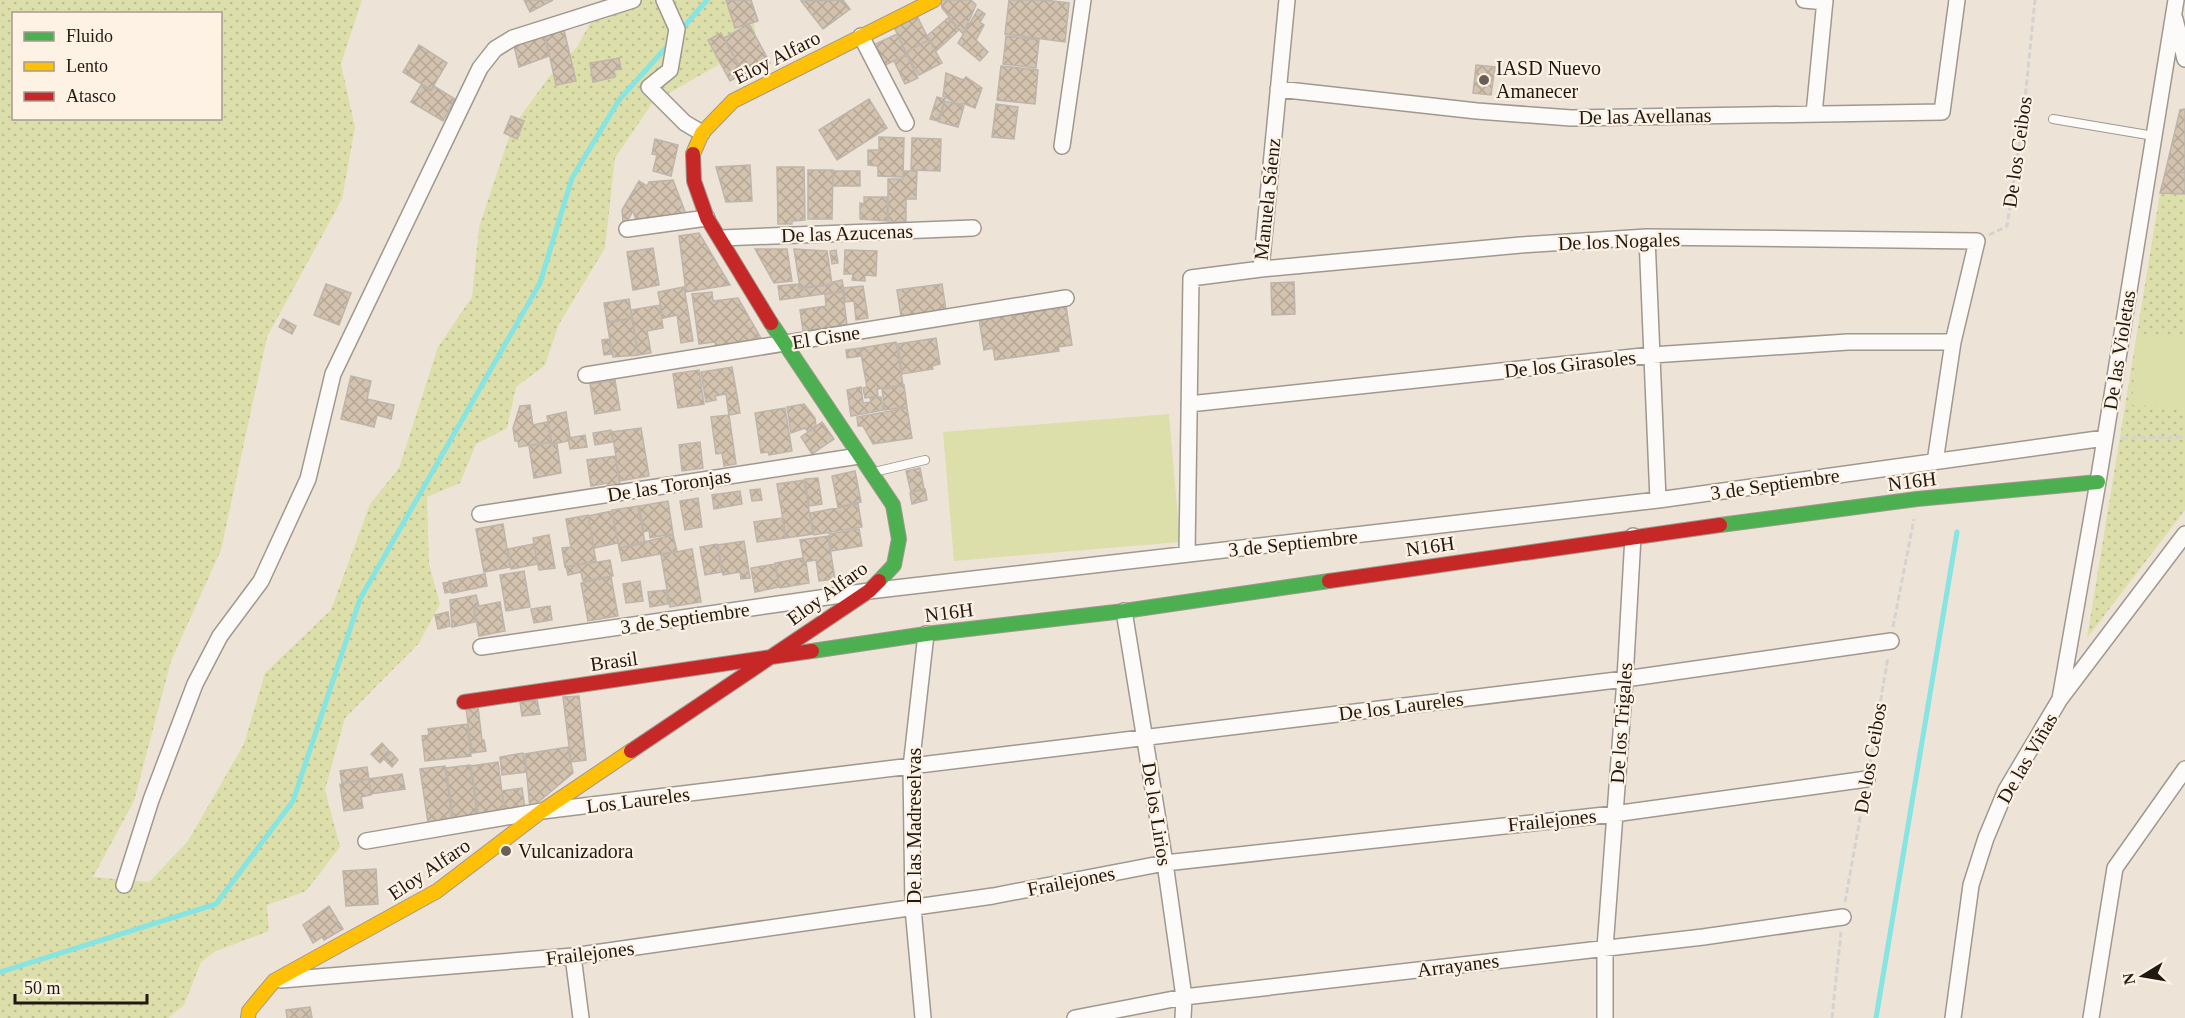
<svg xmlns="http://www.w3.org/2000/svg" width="2185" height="1018" font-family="Georgia,serif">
<defs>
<pattern id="grass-dots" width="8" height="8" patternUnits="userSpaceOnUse" patternTransform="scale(1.5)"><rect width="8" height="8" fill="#dcdfaa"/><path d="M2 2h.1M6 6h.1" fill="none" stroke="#bcbf91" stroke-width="1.8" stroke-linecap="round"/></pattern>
<pattern id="building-cross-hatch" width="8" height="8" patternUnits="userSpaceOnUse" patternTransform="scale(1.5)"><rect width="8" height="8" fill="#d3c2ae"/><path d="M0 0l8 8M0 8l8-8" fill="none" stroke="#b5a695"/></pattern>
</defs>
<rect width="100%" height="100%" fill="#eee3d7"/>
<!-- grass -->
<path fill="url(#grass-dots)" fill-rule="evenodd" d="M0,0h362l-21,64 14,63 -13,72 -75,138 -46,213 -50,111 -37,140 -41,76 56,5 39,-41 56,-97 21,-71 66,-63 39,-106 29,-36 39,-121 34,-50 7,-70 33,-99 37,-51 28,-30 26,-47h147l7,43 -104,59 -38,56 -10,90 -46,76 -14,41 -29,22 -9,41 -31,16 -16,39 -33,14 2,67 11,40 -21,39 -74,75 -20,72 15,57 -34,44 -39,14 2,26 -53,20 -15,11 -17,43 -16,13h-168zM14,14h206v104h-206z
M2160,193l25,1v316l-98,128z"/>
<!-- garden -->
<path fill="#dcdfaa" d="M2137,334l48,2v71l-53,-2z
M1169,414l11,128 -226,19 -11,-129z"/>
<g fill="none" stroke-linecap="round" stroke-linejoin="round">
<!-- stream -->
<path stroke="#86e4e2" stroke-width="5" d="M681,30l26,-30
M0,972l216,-68 77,-103 67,-202 180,-316 32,-105 47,-78 52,-58
M1876,1018l81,-486"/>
</g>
<!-- building -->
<path fill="url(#building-cross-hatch)" stroke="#bdb5ac" stroke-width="1.5" d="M524,0h29l-23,12z
M726,0h25l7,21 -23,7z
M843,0l7,9 -27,20 -22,-28z
M941,0h30l5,5 -13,29 -21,-26z
M1009,0h36l24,3 -4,39 -60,-8z
M978,9l7,5 -5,8 4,3 -8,15 12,12 -8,9 -22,-18z
M917,16l12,24 -23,12 -12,-25z
M948,18l11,12 -23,21 -9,-15z
M749,24l21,39 -25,13 -21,-38z
M564,30l12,51 -20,4 -11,-50z
M721,33l22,41 -13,7 -22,-41z
M897,34l10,21 -26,12 -10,-21z
M544,35l5,21 -30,11 -5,-21z
M1006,36l33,4 -3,28 -33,-4z
M929,40l13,23 -23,12 -13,-23z
M419,45l28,18 -16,27 -28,-18z
M907,55l11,23 -13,6 -11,-23z
M619,58l2,11 -7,1 1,7 -22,5 -3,-19z
M1476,65l19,2 -4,28 -18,-2z
M1001,66l37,4 -3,34 -38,-4z
M946,73l17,7 3,-3 16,11 -7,20 -10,-4h-8l-14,-8z
M421,85l10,6 3,-5 21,13 -12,22 -32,-19z
M937,97l8,2 -7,22 -8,-2z
M869,99l18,29 -50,32 -18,-30z
M945,101l19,5 -6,21 -19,-5z
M996,104l22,3 -4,32 -22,-2z
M2185,109v63l-20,1 15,-63z
M511,116l13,5 -7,18 -13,-6z
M879,137l25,1 -1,39 -25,-1v-10l-10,-1v-15h11z
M912,138l29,1 -1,32 -29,-1z
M655,139l23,6 -7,31 -18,-5 4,-16 -5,-1z
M750,165l2,36 -26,1 -10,-35z
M777,167h27l1,53 -13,1v3h-14z
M808,170h25l-1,49h-24z
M833,171h27v15h-27z
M903,171h14l-1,28h-10v23h-18v-43h15z
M2185,172v22l-25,-1 5,-20z
M673,180l14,37 -49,9 -5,-15 -7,12 -3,-2 -1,-11 17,-29 8,5 2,-4z
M864,197h23v24l-27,-2v-16l4,1z
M699,233l31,52 -44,7 -7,-56z
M653,248l6,37 -26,5 -6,-38z
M755,249h32l5,32 -18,2z
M794,249l33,2 5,33 -32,4z
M836,250l2,13 -6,1 -2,-13z
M845,250l32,1 -1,25 -11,-1v6l-13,-1 1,-6h-9z
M842,280l2,11 -64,9 -2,-14 20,-2 1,5 34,-5v-2z
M1294,282l1,32 -23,1 -1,-32z
M326,284l25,9 -12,32 -25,-10z
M942,284l4,26 -44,12 -5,-32z
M863,286l5,32 -12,2 -2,-19 -9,1 -1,-14z
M684,287l9,54 -12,2 -4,-28 -14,3 -5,-26z
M712,292l1,9 25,-3 24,42 -46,10 -1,-8 -16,2 -7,-50z
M843,292l4,33 -44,6 -3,-21 26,-4 -1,-12z
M629,299l3,19 -25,4 -3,-19z
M660,305l3,23 -16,3 4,22 -13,2 -7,-45z
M1066,306l6,39 -14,2 1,4 -64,9 -2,-12 -9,2 -5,-31z
M283,319l13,7 -4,8 -13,-7z
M632,319l6,36 -25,2 -6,-34z
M936,338l4,26 -8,2 1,3 -31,5 -4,-30z
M609,339l2,15 -7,1 -2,-15z
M896,342l7,43 -26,4 1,7 -13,2 -2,-10 4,-1 -7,-39z
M860,348l1,8 -14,2 -1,-8z
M732,367l8,46 -11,2 -3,-21 -11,2 1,4 -10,2 -5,-30z
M699,370l5,34 -26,4 -5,-34z
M351,376l20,5 -4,18 27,6 -3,14 -14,-4 -3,12 -33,-8z
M615,380l5,30 -25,4 -5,-30z
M904,385l3,22 -22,3 -3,-21z
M861,387l2,16 8,-1 -1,-4 11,-1 3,13 -33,6 -4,-26z
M804,404l11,14 1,9 -8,5 -3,-4 -14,5 -4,-26z
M530,405l3,20 14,-3 4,20 -32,5 -1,-6h-3l-2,-13 7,-22z
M785,408l7,43 -23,4 -1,-3 -7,1 -6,-40z
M907,408l5,30 -39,6 -10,-18h-5l-1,-9z
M566,412l4,25 -2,1v3l-16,3 -5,-28z
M729,415l7,49 -12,2 -2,-13 -6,1 -5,-37z
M822,422l12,17 -22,15 -11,-17z
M641,428l8,48 -29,5 -8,-49z
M611,430l2,12 -18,3 -2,-12z
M585,435l2,12 -17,2 -2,-11z
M551,442v3l6,-1 4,29 -27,5 -5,-32z
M700,442l3,26 -21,3 -3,-26z
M615,456l5,29 -12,2 -1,-4 -16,3 -4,-26z
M920,468l4,21 -13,3 -5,-21z
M855,471l6,31 -23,5 -6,-31z
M818,478l4,26 -13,2 -4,-27z
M804,480l9,54 -27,4 -9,-54z
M760,489l2,11 -10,1 -2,-11z
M925,489l2,11 -15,4 -2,-11z
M740,491l2,13 -28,5 -2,-14z
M698,498l4,29 -17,3 -5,-29z
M668,501l5,33 -23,4 -1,-8 -5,2 -5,-26z
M858,504l4,23 -48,8 -4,-22z
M638,506l7,37 -26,5 -7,-38z
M612,511l6,32 -24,5 -6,-32z
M588,515l8,46 -31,6 -3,-19 9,-1 -5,-28z
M782,518l3,20 -28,4 -3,-20z
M503,524l7,43 -26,5 -8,-43z
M859,529l3,17 -30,5 -3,-17z
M549,535l6,33 -16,2 -6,-32z
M673,535l4,16 -55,10 -3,-13z
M828,536l7,43 -16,2 -3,-21 -12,2 -4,-22z
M744,541l6,37 -9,1 -1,-7 -17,3 -5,-30z
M534,544l4,20 -27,5 -3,-20z
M717,544l5,28 -17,3 -5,-28z
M692,549l9,53 -31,5 -9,-52z
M802,558l1,5 3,-1 3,21 -29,5 -5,-25z
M610,560l3,16 -30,5 -2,-9 -13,3 -2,-8z
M775,564l4,23 -24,5 -4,-24z
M524,571l6,36 -24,4 -6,-36z
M485,574l2,12 -35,7 -3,-12z
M611,577l7,39 -30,5 -7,-38z
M640,581l3,20 -17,2 -3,-19z
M449,582l2,10 -6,1 -2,-10z
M666,590l2,14 -18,3 -2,-15z
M476,595l3,11 -5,1 1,15 -23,5 -2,-27z
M500,602l5,29 -26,5 -5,-29z
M550,606l2,14 -18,3 -3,-14z
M448,612l2,14 -12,3 -3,-14z
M579,696l7,64 -15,2 -8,-65z
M537,700l3,14 -18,2 -2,-14z
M478,707l4,33h2l2,11 -14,2 -6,-45z
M467,724l4,32 -46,5 -3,-25 7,-1 -1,-6z
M382,743l8,9 -10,11 -9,-9z
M568,747l5,26 -43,36 -5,-55z
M391,752l7,8 -6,7 -8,-8z
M523,753l3,19 -24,3 -2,-18z
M498,762l7,53 -26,4 -8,-53z
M470,765l8,54 -24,4 -8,-55z
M445,766l7,54 -24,3 -8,-54z
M367,767l2,12 -27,4 -2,-12z
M402,774l3,15 -34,5 -2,-15z
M369,779l2,16 -10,2 2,11 -19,3 -4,-27z
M522,788l3,21 -20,3 -3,-21z
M376,869l2,35 -32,2 -3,-35z
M329,906l14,23 -19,11 -2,-3 -9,6 -10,-18z
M310,1007l2,11h-25l-1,-8z"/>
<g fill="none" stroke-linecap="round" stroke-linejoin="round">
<!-- lane casing -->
<g stroke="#a0988f" stroke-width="10">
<path id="lane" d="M2053,119l101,17
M874,472l51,-12"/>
</g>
<!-- street casing -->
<g stroke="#a0988f" stroke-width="18">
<path id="street" d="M664,0l13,29 -7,41 -21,17 36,36 17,10
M1804,0l21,2
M2175,19l10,40
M861,36l45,87
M1278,89l199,22 94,7 371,-6 15,-112
M1814,114l11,-114
M1062,146l21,-146
M627,229l80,-11
M1647,237l11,263
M721,238l252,-10
M1261,269l260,-24 126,-8 330,4 -24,101 -18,120
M586,375l480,-77
M1189,404l463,-49 196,-13h105
M480,514l379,-58
M1187,554l4,-276 70,-9 26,-269
M1124,611l41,252 19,134 -1,21
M481,647l388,-56 789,-91 447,-62
M2060,699l38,-217 78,-482
M366,841l176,-30 1083,-132 266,-38
M124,885l27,-85 44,-116 25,-48 41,-55 47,-102 25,-105 147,-306 15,-19 18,-11 120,-38
M573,956l8,62
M281,980l292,-24 420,-60 172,-33 449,-49 253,-35
M923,1018l-10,-110 -2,-141 15,-133
M1075,1018l109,-21 519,-60 140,-20
M1605,1018v-70l20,-269 8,-143
M1953,1018l18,-133 15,-47 20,-48 54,-91 125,-165
M2091,1018l24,-150 70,-99"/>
</g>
<!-- fast casing -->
<g stroke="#a0988f" stroke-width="16">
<path id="fast" d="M771,323l122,182 6,34 -5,26 -15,16
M1720,525l197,-26 181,-17
M812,651l114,-17 198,-23 205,-30"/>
</g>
<!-- slow casing -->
<g stroke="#a0988f" stroke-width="16">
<path id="slow" d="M693,154l9,-21 31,-32 201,-101
M248,1018l1,-7 25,-30 163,-90 105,-80 89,-60"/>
</g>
<!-- jam casing -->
<g stroke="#a0988f" stroke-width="16">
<path id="jam" d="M693,154l1,27 13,37 64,105
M1329,581l391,-56
M464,702l348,-51
M631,751l238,-160 10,-10"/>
</g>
<!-- path -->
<path stroke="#d5d3cf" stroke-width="3" stroke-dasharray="6 3" stroke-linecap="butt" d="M1989,235l18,-9 16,-107 12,-119
M2122,438l63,-1
M1893,627l21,-108
M1870,763l18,-106
M1845,902l19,-106
M1832,1018l9,-86"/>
<!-- lane -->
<use href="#lane" stroke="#fcfbf9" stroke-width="8"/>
<!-- street -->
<use href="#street" stroke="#fcfbf9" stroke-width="15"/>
<!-- fast -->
<use href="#fast" stroke="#4caf50" stroke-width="14"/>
<!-- slow -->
<use href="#slow" stroke="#ffc107" stroke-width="14"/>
<!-- jam -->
<use href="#jam" stroke="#c62828" stroke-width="14"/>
</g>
<!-- markers -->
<g fill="#686057" stroke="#fef2e5" stroke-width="2">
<circle cx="1484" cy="80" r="6"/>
<circle cx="506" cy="851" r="6"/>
</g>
<g text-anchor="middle" stroke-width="4.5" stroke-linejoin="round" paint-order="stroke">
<!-- street labels -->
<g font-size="20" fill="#201912" stroke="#fef2e5">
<text transform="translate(777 57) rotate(-27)" y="7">Eloy Alfaro</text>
<text transform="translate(1645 116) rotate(-1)" y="7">De las Avellanas</text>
<text transform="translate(2017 152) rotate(-82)" y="7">De los Ceibos</text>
<text transform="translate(1267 199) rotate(-84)" y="7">Manuela Sáenz</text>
<text transform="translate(847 233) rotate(-2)" y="7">De las Azucenas</text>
<text transform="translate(1619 241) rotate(-2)" y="7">De los Nogales</text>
<text transform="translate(826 337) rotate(-9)" y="7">El Cisne</text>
<text transform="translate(2119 350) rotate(-81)" y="7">De las Violetas</text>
<text transform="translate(1570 364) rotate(-6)" y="7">De los Girasoles</text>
<text transform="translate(1912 481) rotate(-7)" y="7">N16H</text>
<text transform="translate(1775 484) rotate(-8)" y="7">3 de Septiembre</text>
<text transform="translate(669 485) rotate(-9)" y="7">De las Toronjas</text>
<text transform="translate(1293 543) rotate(-6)" y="7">3 de Septiembre</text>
<text transform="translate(1430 546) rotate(-8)" y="7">N16H</text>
<text transform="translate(827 593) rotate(-36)" y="7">Eloy Alfaro</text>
<text transform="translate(949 612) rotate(-7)" y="7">N16H</text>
<text transform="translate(685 618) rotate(-8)" y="7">3 de Septiembre</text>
<text transform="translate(614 661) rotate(-8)" y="7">Brasil</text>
<text transform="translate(1401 706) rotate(-7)" y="7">De los Laureles</text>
<text transform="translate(1621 723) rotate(-86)" y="7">De los Trigales</text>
<text transform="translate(1870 758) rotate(-80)" y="7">De los Ceibos</text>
<text transform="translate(2027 758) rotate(-60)" y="7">De las Viñas</text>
<text transform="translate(638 800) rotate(-7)" y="7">Los Laureles</text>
<text transform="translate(1157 814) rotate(81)" y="7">De los Lirios</text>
<text transform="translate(1552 820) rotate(-6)" y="7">Frailejones</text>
<text transform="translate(914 826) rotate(-90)" y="7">De las Madreselvas</text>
<text transform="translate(429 869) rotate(-34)" y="7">Eloy Alfaro</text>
<text transform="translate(1071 881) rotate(-11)" y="7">Frailejones</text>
<text transform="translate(590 953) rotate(-7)" y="7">Frailejones</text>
<text transform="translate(1458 965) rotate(-7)" y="7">Arrayanes</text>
</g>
<!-- poi labels -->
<g font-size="20" fill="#201912" stroke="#fef2e5" text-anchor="start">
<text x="1496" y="75">IASD Nuevo<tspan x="1496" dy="23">Amanecer</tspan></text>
<text x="518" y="858">Vulcanizadora</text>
</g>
</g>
<!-- legend -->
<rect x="12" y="12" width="210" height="108" fill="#fef2e5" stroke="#a59b91" stroke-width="1.5"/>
<rect x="24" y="32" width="30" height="9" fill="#4caf50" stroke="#a59b91" stroke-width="1.5"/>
<text x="66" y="42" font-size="18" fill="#201912">Fluido</text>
<rect x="24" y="62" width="30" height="9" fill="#ffc107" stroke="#a59b91" stroke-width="1.5"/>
<text x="66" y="72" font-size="18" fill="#201912">Lento</text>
<rect x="24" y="92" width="30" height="9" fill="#c62828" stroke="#a59b91" stroke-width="1.5"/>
<text x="66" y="102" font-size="18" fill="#201912">Atasco</text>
<!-- north arrow -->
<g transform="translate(2143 976) rotate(259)" stroke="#fef2e5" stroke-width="4.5" paint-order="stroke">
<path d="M0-4.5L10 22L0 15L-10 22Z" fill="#201912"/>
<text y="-9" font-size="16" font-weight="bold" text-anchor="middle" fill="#201912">N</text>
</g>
<!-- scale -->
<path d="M15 994v9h132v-9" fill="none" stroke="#201912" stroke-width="3"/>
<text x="24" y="994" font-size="18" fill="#201912" stroke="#fef2e5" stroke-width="4.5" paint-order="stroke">50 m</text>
</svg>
